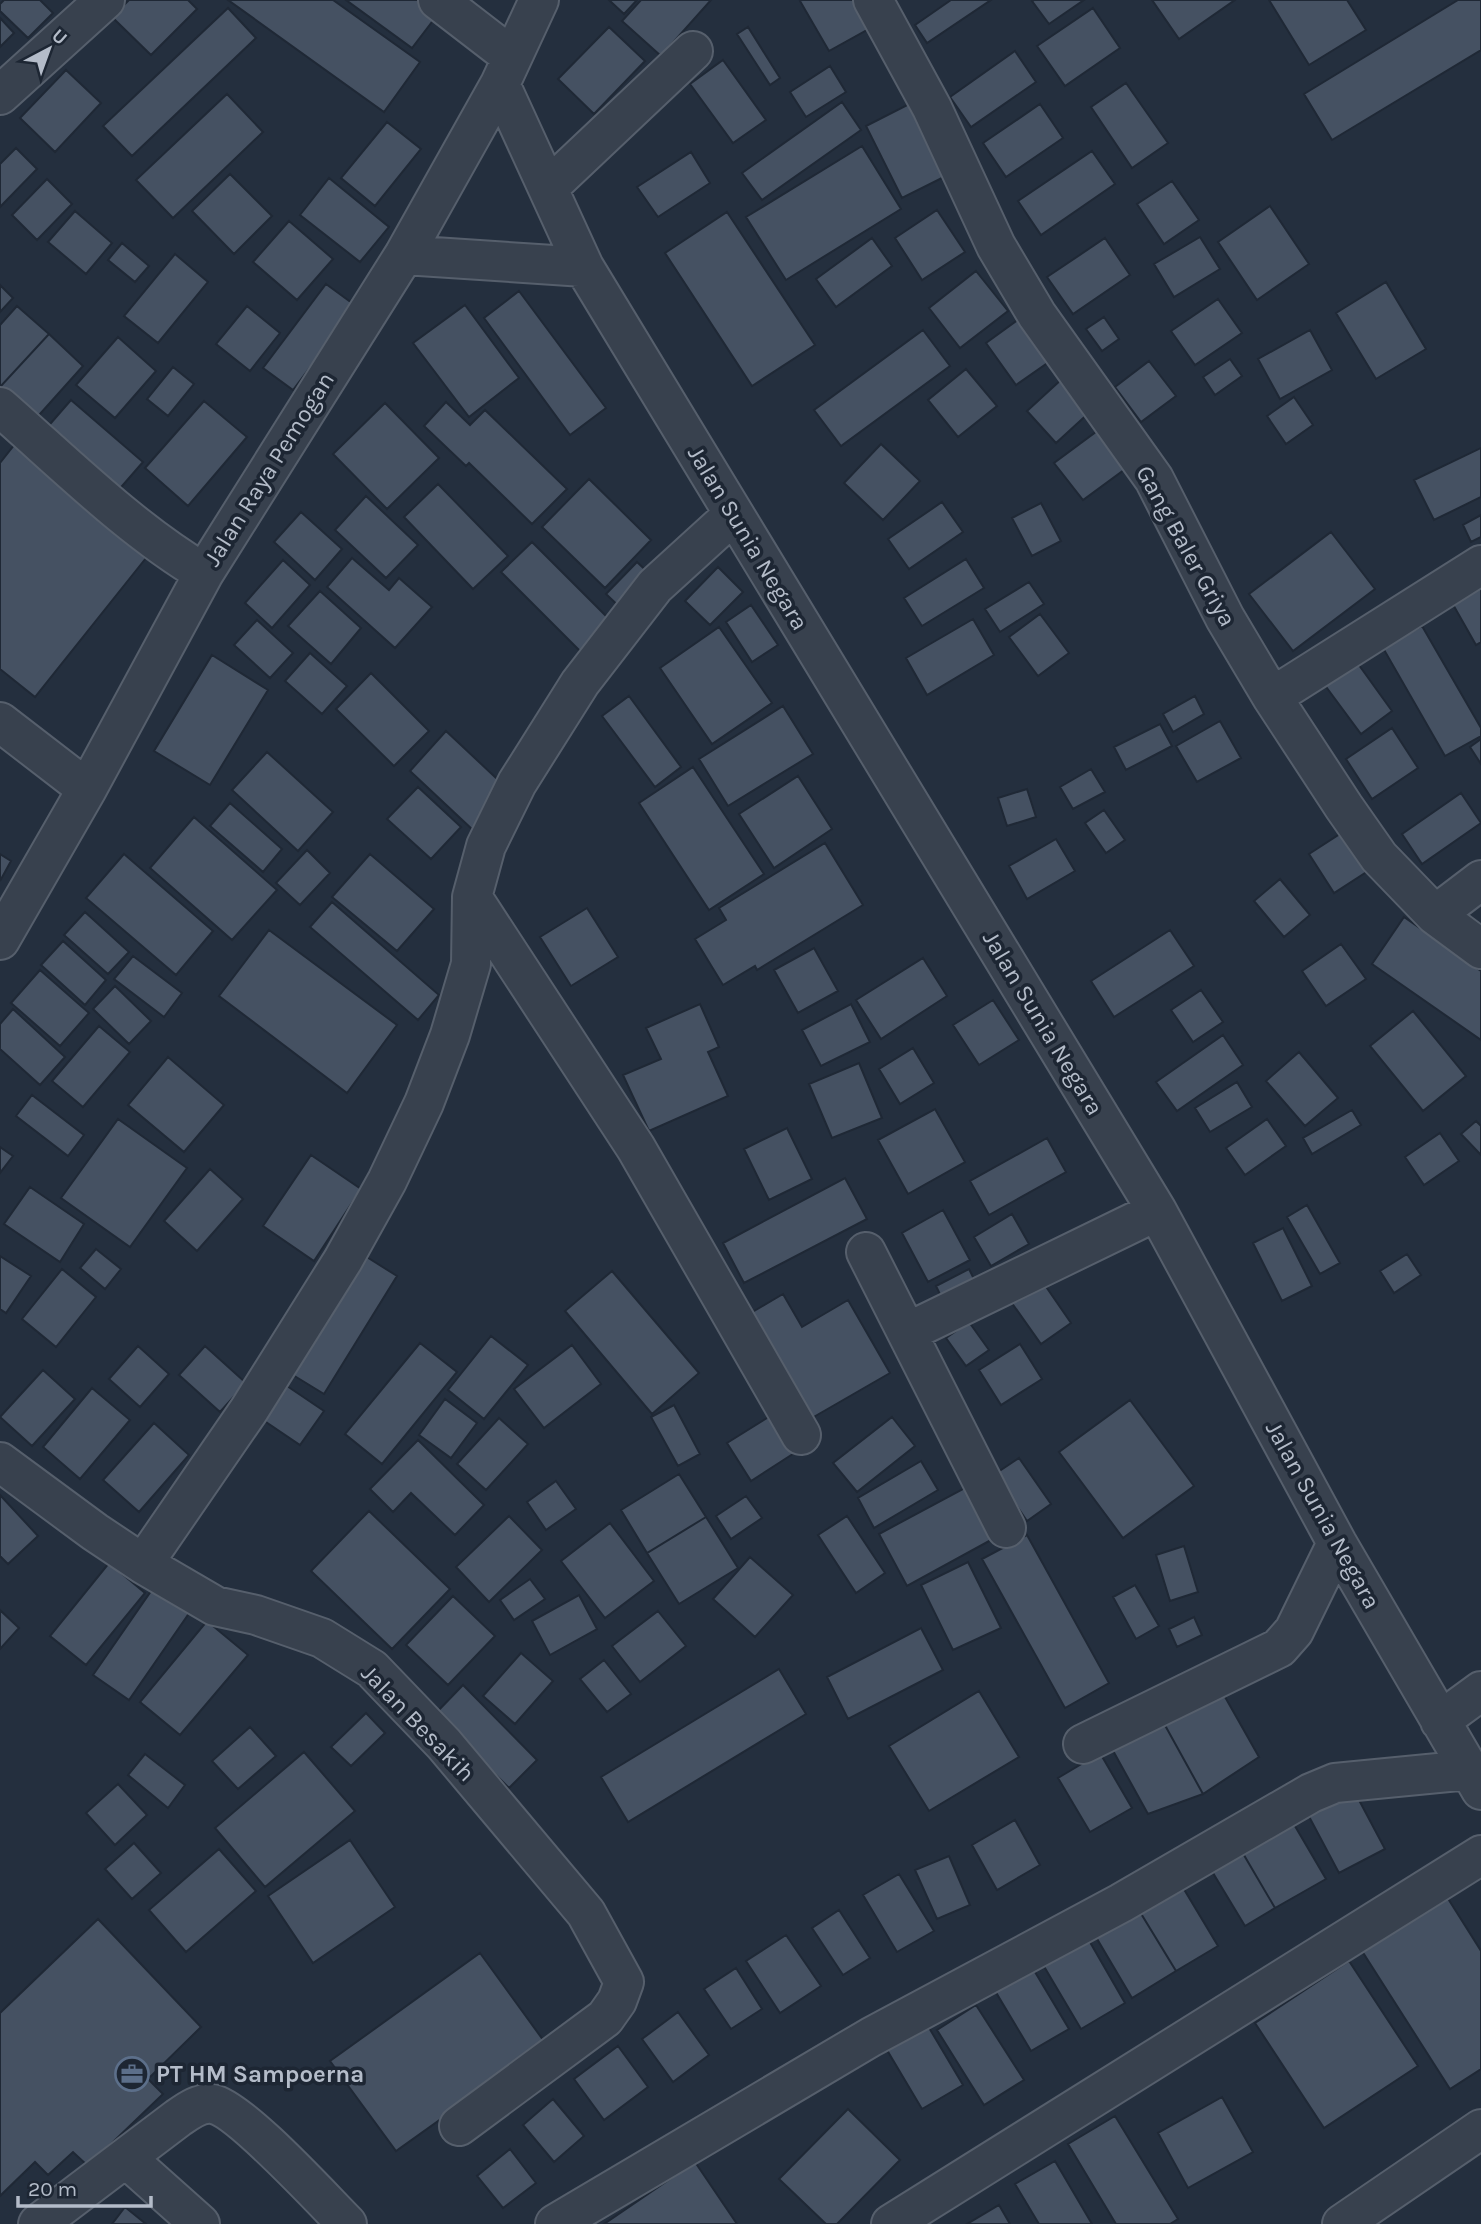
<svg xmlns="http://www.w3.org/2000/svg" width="1481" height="2224" font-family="Karla,sans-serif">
<rect width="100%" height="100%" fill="#242f3e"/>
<!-- building -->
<path fill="#455162" stroke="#1f2835" stroke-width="2" d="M4,0h36l13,13 -25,25 -28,-27v-7z
M129,0h59l9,9 -46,46 -39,-38z
M228,0h105l87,62 -36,50z
M346,0h74l18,14 -26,34z
M609,0h28l-13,14z
M641,0h70l-50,56 -39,-35z
M802,0h57l15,26 -45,25 -29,-50z
M951,0h40l-64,43 -12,-18z
M1034,0h50l-35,24 -17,-23z
M1152,0h83l-56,39z
M1269,0h78l19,30 -57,35z
M1458,0h23v50l-149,90 -28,-46z
M228,8l28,30 -124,118 -29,-30z
M1093,8l27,40 -55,38 -28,-40z
M0,18l14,15 -14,14z
M609,27l36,34 -51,53 -36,-35z
M748,27l32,51 -10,7 -33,-51z
M1015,51l21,31 -65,45 -21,-30z
M723,60l43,60 -33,23 -43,-59z
M830,66l16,26 -40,25 -16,-25z
M66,70l35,33 -46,49 -35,-34z
M1126,83l42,60 -36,25 -41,-61z
M227,94l36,38 -90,86 -37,-38z
M917,100l37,72 -52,26 -36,-72z
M842,102l19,28 -99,70 -20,-27z
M1040,104l23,34 -57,39 -23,-34z
M387,122l34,27 -46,57 -34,-28z
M862,146l39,63 -115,71 -40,-63z
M16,148l21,21 -37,38v-43z
M1092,151l23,33 -74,51 -23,-34z
M691,152l19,31 -52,34 -21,-30z
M230,174l42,42 -38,38 -42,-43z
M329,178l60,49 -29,35 -60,-47z
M47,179l25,25 -35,36 -25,-25z
M1172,181l27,39 -35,24 -27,-40z
M1270,206l39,58 -52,36 -39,-58z
M937,210l28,42 -43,28 -27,-42z
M75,211l37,32 -26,31 -38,-32z
M727,212l88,133 -63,41 -87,-133z
M289,221l44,38 -36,41 -44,-38z
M1200,237l20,32 -46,28 -20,-33z
M872,238l20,28 -56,41 -20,-28z
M1105,238l25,37 -57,39 -26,-37z
M122,243l27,23 -14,16 -27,-22z
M175,254l33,28 -50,61 -34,-27z
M976,271l32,40 -48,37 -31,-40z
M1386,282l40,67 -50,30 -40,-66z
M326,284l30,22 -63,84 -30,-22z
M0,285l13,13 -13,14z
M519,291l87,117 -36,27 -86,-117z
M1218,299l24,34 -47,32 -24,-34z
M465,305l54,73 -50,39 -56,-74z
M17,306l32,28 -49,53v-62z
M247,306l33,27 -30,38 -34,-27z
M1026,314l30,43 -40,28 -30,-42z
M1104,317l15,22 -17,12 -16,-22z
M923,330l27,36 -109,80 -27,-36z
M1310,330l22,40 -52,29 -22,-40z
M49,334l34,32 -52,58 -31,-29v-8z
M118,337l38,34 -41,47 -39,-33z
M1230,359l12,17 -27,19 -12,-18z
M1149,361l27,35 -35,26 -26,-35z
M173,367l21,17 -26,32 -21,-17z
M966,369l31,37 -39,31 -30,-37z
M1063,378l29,32 -36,33 -29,-32z
M1294,397l19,28 -27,19 -19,-28z
M71,400l72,62 -27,31 -72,-62z
M204,401l43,36 -59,69 -43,-38z
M446,402l24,23 15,-15 82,79 -35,35 -63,-61 -3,3 -42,-40z
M385,403l54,55 -52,51 -54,-55z
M1104,426l28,38 -49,36 -29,-37z
M15,444l135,109 -115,144 -35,-28v-206z
M881,444l39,37 -37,39 -39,-37z
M1481,448v49l-47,23 -20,-40z
M589,479l62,61 -46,48 -63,-61z
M438,484l70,72 -35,33 -69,-72z
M366,496l52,49 -32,33 -51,-48z
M942,502l21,30 -54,37 -21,-30z
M1041,503l20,38 -29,15 -20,-38z
M301,512l41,37 -27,31 -41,-38z
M1481,515v22l-10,5 -8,-17z
M1331,532l44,57 -82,62 -44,-57z
M532,542l85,85 -31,30 -85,-85z
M352,558l37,32 10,-12 33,29 -37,41 -68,-61z
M966,559l18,29 -62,38 -18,-28z
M283,560l27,25 -38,43 -27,-25z
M637,562l20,19 -31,32 -20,-19z
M718,567l25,25 -33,33 -25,-24z
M1029,582l15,22 -44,28 -15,-23z
M1481,585v57l-5,3 -25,-44z
M320,591l41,37 -30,36 -43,-38z
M751,605l27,40 -26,17 -26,-40z
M1040,614l29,39 -31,23 -29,-39z
M973,619l21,36 -67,40 -21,-37z
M257,620l36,33 -23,25 -36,-33z
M1422,626l59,102v8l-36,20 -62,-108z
M719,627l53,76 -60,41 -52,-76z
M310,653l37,33 -25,28 -37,-33z
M212,655l56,35 -58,95 -56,-34z
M1356,661l36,50 -31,23 -37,-50z
M371,673l58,58 -35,35 -58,-57z
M629,696l52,71 -26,20 -53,-71z
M1195,696l9,18 -31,18 -10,-18z
M783,706l30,48 -85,52 -29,-47z
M1220,721l21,37 -44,24 -21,-36z
M1160,724l12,22 -46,24 -12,-23z
M1392,728l26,40 -46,31 -26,-40z
M446,731l65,61 -37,39 -64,-60z
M1481,739v25l-11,-17z
M267,752l66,60 -35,39 -66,-61z
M693,767l71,107 -55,36 -70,-107z
M1091,769l14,23 -32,17 -13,-22z
M798,776l34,53 -58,39 -35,-54z
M418,787l43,40 -30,32 -44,-40z
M1027,789l9,28 -29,9 -9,-28z
M1461,793l20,30 -59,41 -20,-30z
M230,803l52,46 -19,23 -53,-46z
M1104,810l21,30 -19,13 -21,-30z
M194,817l83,73 -45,50 -82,-72z
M1343,832l25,39 -34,22 -25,-39z
M1056,839l19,32 -48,28 -18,-33z
M825,843l38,62 -106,65 -2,-4 -32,19 -28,-46 31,-19 -7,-12z
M307,850l23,23 -30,32 -24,-22z
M0,854l11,7 -11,20z
M124,854l89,77 -37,44 -90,-77z
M370,854l64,55 -37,42 -65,-54z
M1280,879l30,36 -26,22 -30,-36z
M332,902l107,93 -21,25 -108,-93z
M587,908l31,49 -47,29 -31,-49z
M85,912l44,40 -21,22 -44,-39z
M1404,917l77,54v69l-109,-76z
M269,930l128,95 -50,68 -128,-97z
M1170,930l24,36 -80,51 -23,-36z
M63,941l43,39 -21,25 -44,-40z
M1341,944l25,35 -40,27 -24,-35z
M814,948l24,43 -40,22 -24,-43z
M133,956l49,37 -18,24 -50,-38z
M923,958l24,38 -66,43 -25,-39z
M40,970l49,43 -29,33 -49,-43z
M115,986l36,35 -22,23 -36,-35z
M1201,990l22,32 -30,20 -22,-32z
M993,1000l26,40 -40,25 -26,-40z
M700,1004l19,43 -11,5 20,44 -79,35 -26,-56 38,-16 -15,-31z
M851,1004l19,38 -49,24 -19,-36z
M13,1009l52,48 -25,28 -40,-36v-25z
M1413,1011l53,65 -43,35 -53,-65z
M99,1026l31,26 -47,55 -31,-26z
M1223,1035l20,30 -66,46 -21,-29z
M913,1048l21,35 -34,21 -21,-35z
M1299,1052l39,46 -33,28 -39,-45z
M168,1057l56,48 -40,47 -56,-47z
M859,1063l23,55 -50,20 -23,-54z
M1237,1082l15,25 -42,25 -15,-24z
M32,1095l52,40 -16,21 -52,-40z
M935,1109l30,53 -57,32 -30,-54z
M1352,1110l9,15 -49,29 -9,-16z
M118,1119l69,49 -57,79 -69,-49z
M1267,1119l19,27 -41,29 -19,-27z
M1476,1121l5,5v29l-20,-21z
M787,1128l25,51 -43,21 -25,-51z
M1440,1133l19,28 -35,24 -19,-28z
M1047,1138l19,34 -77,43 -19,-34z
M0,1147l13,9 -13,17z
M311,1155l50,34 -47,72 -51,-35z
M210,1169l33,30 -46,52 -33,-30z
M845,1178l22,41 -123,64 -21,-40z
M30,1187l54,37 -24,38 -56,-38z
M1307,1205l33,58 -20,11 -33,-57z
M943,1210l27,50 -42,22 -26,-49z
M1012,1214l17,30 -38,22 -17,-29z
M1283,1228l29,58 -30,15 -29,-58z
M96,1249l25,20 -16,20 -25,-21z
M362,1254l35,22 -73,118 -36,-22z
M1407,1254l14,21 -27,18 -14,-22z
M0,1256l31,20 -25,37 -6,-4z
M62,1269l34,28 -40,50 -34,-28z
M969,1269l11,22 -34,16 -10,-21z
M612,1271l87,102 -47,41 -87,-103z
M1040,1278l31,45 -30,21 -32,-45z
M783,1294l19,33 46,-27 42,73 -85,49 -61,-105z
M969,1322l20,28 -23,16 -20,-28z
M491,1336l37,29 -44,54 -36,-29z
M420,1343l37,29 -75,92 -37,-30z
M1020,1344l22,35 -41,26 -22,-35z
M572,1345l29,39 -57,44 -30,-39z
M138,1346l31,28 -29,33 -31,-28z
M205,1346l41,37 -26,29 -41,-37z
M43,1370l32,29 -43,47 -32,-29z
M287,1386l37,25 -24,34 -37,-25z
M92,1388l38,32 -50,59 -37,-32z
M445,1399l32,24 -26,35 -32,-23z
M1130,1400l64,86 -71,52 -64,-86z
M674,1405l26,49 -22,12 -27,-49z
M775,1413l24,37 -48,31 -24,-38z
M892,1417l23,29 -58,46 -24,-29z
M499,1418l29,26 -42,46 -29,-26z
M154,1423l35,32 -50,57 -36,-32z
M418,1440l66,65 -29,30 -44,-42 -18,19 -23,-23z
M1019,1458l32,46 -24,17 -32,-47z
M921,1461l17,29 -64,38 -16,-30z
M679,1474l27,43 -59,36 -26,-43z
M556,1481l20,28 -30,21 -19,-28z
M974,1483l28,51 -95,52 -28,-52z
M0,1495l38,41 -30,28 -8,-8z
M746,1496l16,22 -31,21 -15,-23z
M369,1511l81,78 -58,60 -81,-78z
M509,1516l33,34 -53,52 -33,-35z
M847,1516l38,57 -29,20 -38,-58z
M706,1517l32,51 -59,36 -32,-51z
M610,1523l44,58 -49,37 -44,-57z
M1027,1535l82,148 -44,25 -83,-149z
M1184,1546l14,46 -28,9 -14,-46z
M750,1557l43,38 -38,42 -42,-38z
M968,1562l33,66 -48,22 -32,-65z
M109,1563l36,30 -59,72 -36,-29z
M530,1579l15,20 -31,21 -14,-20z
M156,1584l36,25 -63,91 -36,-25z
M1135,1585l24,41 -23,13 -23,-42z
M579,1595l18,34 -47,26 -18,-34z
M453,1596l42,40 -47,49 -42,-40z
M0,1610l19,18 -19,21z
M658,1611l28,35 -46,36 -28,-36z
M1194,1617l8,18 -25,12 -8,-18z
M207,1621l41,34 -68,80 -40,-33z
M921,1628l22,42 -95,49 -21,-42z
M521,1653l32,28 -38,43 -32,-28z
M604,1660l27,34 -24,18 -27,-33z
M779,1669l27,45 -178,108 -27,-45z
M1216,1681l43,76 -56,37 -42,-76z
M463,1685l74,75 -28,28 -74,-74z
M979,1691l40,66 -90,54 -40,-65z
M366,1713l19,20 -34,33 -20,-19z
M1161,1718l42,76 -55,20 -42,-76z
M250,1727l26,29 -38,33 -26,-28z
M304,1752l51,59 -90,76 -50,-59z
M1100,1753l32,55 -42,24 -32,-54z
M145,1754l40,31 -17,23 -40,-33z
M118,1784l29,31 -32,30 -29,-32z
M1351,1785l34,64 -46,24 -34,-64z
M1015,1820l25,45 -43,25 -25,-45z
M1292,1821l34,58 -51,29 -34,-58z
M350,1840l45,67 -82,56 -45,-67z
M134,1843l27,30 -29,26 -27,-30z
M219,1849l37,42 -70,61 -37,-42z
M1241,1850l34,58 -30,18 -35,-58z
M949,1856l21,49 -33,14 -22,-49z
M899,1874l35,57 -37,21 -34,-57z
M1179,1881l39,65 -42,25 -39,-64z
M1447,1897l34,54v118l-31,20 -88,-138z
M1137,1907l39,64 -44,27 -39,-66z
M839,1910l31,48 -27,17 -31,-47z
M98,1919l103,108 -53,52 15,15 -75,72 -15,-14 -25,23 -13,-13 -35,34v-183z
M786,1935l35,51 -41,27 -34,-52z
M1087,1937l38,66 -44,26 -39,-66z
M480,1953l66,91 -150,107 -66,-90z
M1349,1961l69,105 -94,62 -69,-105z
M1032,1967l37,62 -38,22 -37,-62z
M736,1968l26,41 -31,20 -27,-40z
M976,2005l48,75 -40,25 -47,-75z
M678,2012l31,43 -36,27 -31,-43z
M928,2026l35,59 -41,24 -35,-59z
M618,2046l30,41 -44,33 -30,-41z
M1222,2097l31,55 -65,36 -30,-55z
M553,2099l31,37 -30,26 -31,-37z
M848,2109l52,51 -63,64h-11l-47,-45z
M1115,2116l63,103 -8,5h-54l-48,-80z
M510,2149l26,34 -33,25 -26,-32z
M1055,2161l37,63h-53l-24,-40z
M695,2162l42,62h-133z
M999,2205l11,19h-43z
M125,2207l21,17h-34z"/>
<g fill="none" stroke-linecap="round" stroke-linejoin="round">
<!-- minor casing -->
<g stroke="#565f6c" stroke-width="42">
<path id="minor" d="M438,0l74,57
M873,0l59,108 64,138 41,69 117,164 71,139 47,79 72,110 35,50 56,58 46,34
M500,84l84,183 573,944 180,332 144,247
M0,95l105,-95
M548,188l145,-137
M404,255l180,12
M0,407c64,56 131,123 204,166
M1272,697l209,-132
M0,722l87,67
M472,897l164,251 165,287
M1435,915l46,-35
M0,940l87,-151 117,-216 200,-318 96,-171 39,-84
M866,1252l140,276
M908,1332l249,-121
M0,1462l95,70 48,32 72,42 41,9 66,23 50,31 72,75 142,169 38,69 -7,19 -12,17 -146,108
M143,1564l106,-154 94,-150 44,-79 37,-78 26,-68 21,-71 1,-67 14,-51 31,-63 63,-100 75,-97 78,-71
M1440,1721l41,-30
M1083,1744l196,-96 15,-17 43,-88
M126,2158l74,66
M38,2224l140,-106c10,-7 22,-16 35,-14 28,6 109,95 134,120
M555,2224l316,-187 250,-134 190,-110 24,-10 134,-13
M891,2224l590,-369
M1342,2224l139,-95"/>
</g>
<!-- minor -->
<use href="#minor" stroke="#38414e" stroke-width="38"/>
</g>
<!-- icons -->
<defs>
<g id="office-ring" transform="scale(1.75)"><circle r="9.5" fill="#1d2633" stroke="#5c6f8a" stroke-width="1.5"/><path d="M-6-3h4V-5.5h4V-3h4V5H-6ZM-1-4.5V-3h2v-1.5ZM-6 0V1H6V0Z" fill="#5c6f8a"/></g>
</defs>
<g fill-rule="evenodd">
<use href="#office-ring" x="132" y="2074"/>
</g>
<g text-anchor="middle" stroke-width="7" stroke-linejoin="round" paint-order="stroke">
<!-- street labels -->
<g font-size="24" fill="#b4bcc9" stroke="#1d2633">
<text transform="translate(269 469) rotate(-58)" y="8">Jalan Raya Pemogan</text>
<text transform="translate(748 538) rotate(59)" y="8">Jalan Sunia Negara</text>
<text transform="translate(1186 546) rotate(61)" y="8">Gang Baler Griya</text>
<text transform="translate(1043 1023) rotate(59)" y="8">Jalan Sunia Negara</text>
<text transform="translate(1323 1515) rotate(61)" y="8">Jalan Sunia Negara</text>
<text transform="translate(418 1723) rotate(46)" y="8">Jalan Besakih</text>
</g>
<!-- poi labels -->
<g font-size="24" font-weight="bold" fill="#b4bcc9" stroke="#1d2633" text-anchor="start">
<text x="156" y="2082">PT HM Sampoerna</text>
</g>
</g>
<!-- north arrow -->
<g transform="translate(49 49) rotate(41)" stroke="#1d2633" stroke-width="5" paint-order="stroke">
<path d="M0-5L12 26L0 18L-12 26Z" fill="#b4bcc9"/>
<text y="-10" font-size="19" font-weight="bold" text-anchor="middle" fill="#b4bcc9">U</text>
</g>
<!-- scale -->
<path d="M18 2196v10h133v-10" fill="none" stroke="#b4bcc9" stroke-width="3.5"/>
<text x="28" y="2196" font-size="21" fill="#b4bcc9" stroke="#1d2633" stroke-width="5" paint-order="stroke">20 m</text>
</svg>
